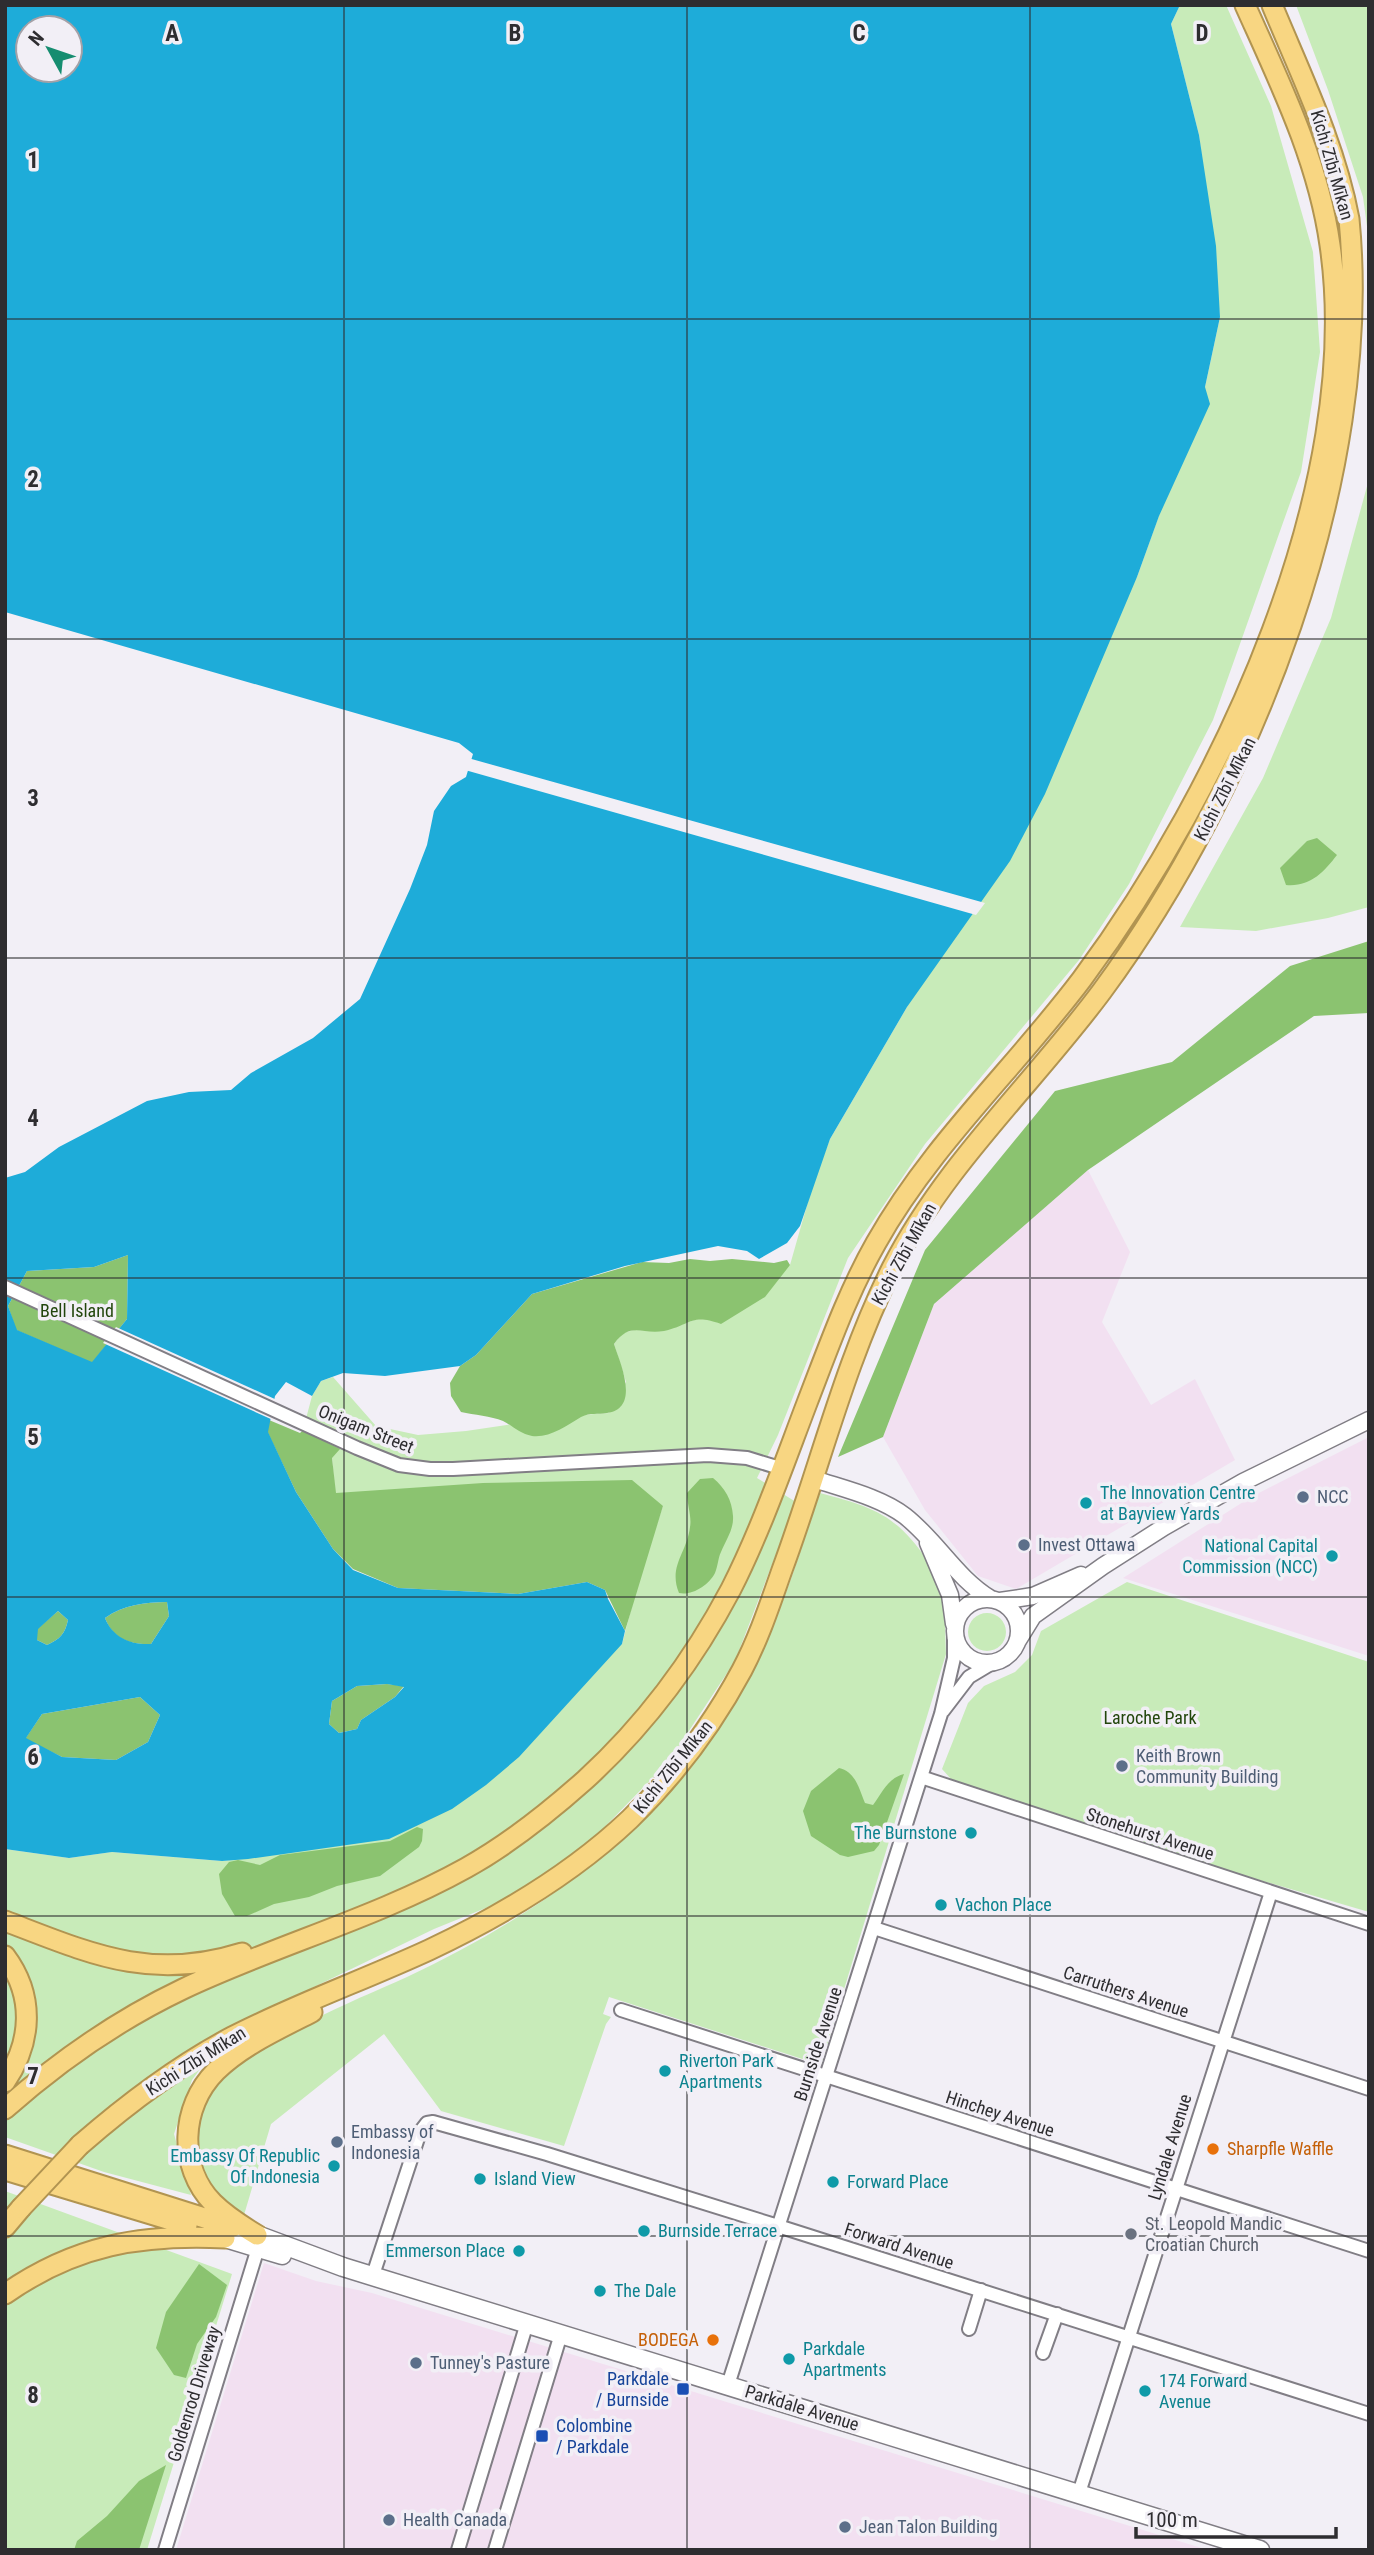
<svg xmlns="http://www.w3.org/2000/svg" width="1374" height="2555" font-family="'Roboto Condensed',sans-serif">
<rect width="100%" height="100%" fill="#f2eff6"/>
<!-- commercial -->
<path fill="#f2e0f1" d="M1088,1170l42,82 -28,70 49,83 44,-26 40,81 -219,129 -38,-13 -53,-66 -42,-73 51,-133z
M1369,1437v219l-246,-78 128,-81z
M264,2263l52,18 56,12 836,257h-1032z"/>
<!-- green -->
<path fill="#c8ebb9" d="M1180,5h46l45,101 42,146 7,100 -19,120 -88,248 -84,164 -50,76 -154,184 -77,114 -70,177 -21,43 39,24 -61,159 -66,100 -80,82 -86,58 -69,28 -203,98 -39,53 -18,54 17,61 -87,-23 -99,-35v-288l64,9 43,-6 110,9 55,-7 345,-210 19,-72 22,-66 -328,-13 -3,-36 -29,-27 9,-34 9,-15 12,-4 43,49 42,9 48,-4 100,-15 43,-3 17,-31 -12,-38 8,-11 13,-3 27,1 41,-14 87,-52 23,-81 17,-45 77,-132 230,-430 68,-190 15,-70 -21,-182 -28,-111z
M1296,5h73v236l-6,-44 -35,-107z
M1369,479v428l-41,11 -72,13 -76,-4 83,-149 68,-160z
M820,1493c52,14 76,21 107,67 6,10 14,22 16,34 3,20 2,41 3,60l-125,411 -212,-68 -6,17 8,3 -5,7 -42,122 -123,-35 -57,-77 -113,90 -27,91c-6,-4 -13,-7 -18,-11 -33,-23 -37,-77 -18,-110 28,-46 148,-94 199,-117 134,-63 259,-151 333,-283 36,-63 57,-133 80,-201z
M1127,1582l242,80v250l-185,-54 -233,-79 -9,-10 26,-66 16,-17 31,-14 17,-17 9,-24z
M968 1632a19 19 0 1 1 38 0a19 19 0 1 1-38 0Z
M5,2191l227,83 -85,276h-142z"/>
<!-- forest -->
<path fill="#8bc370" d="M1317,838l20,17c-14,18 -27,32 -51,30l-6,-17 27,-27z
M1369,941v72l-55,3 -226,154 -154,134 -51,133 -45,20 87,-207 130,-159 117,-29 118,-96z
M128,1255l-1,64 -35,44 -76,-33 -8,-24 19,-35 67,-4z
M690,1259l20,2 22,-2 42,4 13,-3 3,5 -25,32 -44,27c-30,-11 -30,1 -57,7 -23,4 -33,-10 -50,13 6,19 27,64 -7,69 -10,2 -16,-1 -26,4 -15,9 -31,21 -49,19 -12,-2 -19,-10 -29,-15 -12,-5 -29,-6 -42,-9l-10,-16 -1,-13 10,-17 16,-11 56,-61 110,-32 27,1z
M269,1420l31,13 3,-3 37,19 -8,9 4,35 147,-10 149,-3 31,26 -38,125 -20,-41 -18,-8 -69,12 -120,-6 -45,-19 -20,-20 -37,-57 -29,-61z
M713,1478c12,10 19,22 20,38 1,13 -7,24 -12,36 -3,6 -3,14 -6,21 -6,12 -23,23 -36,20 -11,-27 8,-40 11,-66 2,-10 -3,-23 -3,-34l13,-14z
M167,1602l2,14 -18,28c-21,1 -38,-5 -46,-26 18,-13 40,-16 62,-16z
M58,1611l10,9c-3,14 -8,19 -21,25l-10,-5v-11z
M387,1684l17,2 -9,11 -34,23 -4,9 -18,4 -10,-9 3,-23 25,-15z
M140,1697l20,18 -12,27 -32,18 -54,-3 -37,-18 17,-25z
M839,1768c17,4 20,21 26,35l8,2c9,-12 15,-27 31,-31l-25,71 -5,6 -26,6 -8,-2 -29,-19 -8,-25 8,-20z
M417,1827l6,2 -1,12 -3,6 -39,29 -43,10 -28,11 -35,7 -27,12h-12l-13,-22 -3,-20 10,-12 9,-2 22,5 20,-10 110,-14z
M199,2264l28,21 -11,32 -19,27 -11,34 -12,-3 -18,-27 10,-36z
M166,2465l-27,85h-65l3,-9 30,-25 32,-35z"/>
<!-- water -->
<path fill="#1eacd9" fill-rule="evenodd" d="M5,5h1175l-9,19 28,111 17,111 4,71 -15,70 5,17 -51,112 -22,61 -92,217 -35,67 -103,146 -77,132 -30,87 -13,17 -28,16 -12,-8 -29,-5 -93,20 -93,28 -56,61 -16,11 -75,10 -42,-3 -22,8 -9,15 -26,-14 -11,14 -7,36 28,60 37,57 20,21 45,18 120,6 69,-12 18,8 3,9 17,32 -3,13 -103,113 -33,28 -34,24 -63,30 -141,20 -26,2 -110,-9 -43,6 -64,-9v-671l20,-6 34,-25 88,-46 42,-9 42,-2 20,-17 62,-35 47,-39 50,-110 17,-44 7,-34 17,-25 15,-9 7,-23 -14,-11 -454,-131zM28,28h42v42h-42zM128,1255l-1,64 -35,43 -75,-32 -9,-24 19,-35 67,-4zM167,1602l2,14 -18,28c-20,1 -38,-6 -46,-26 18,-13 40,-16 62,-16zM58,1611l10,9c-3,14 -8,19 -21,25l-10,-5 1,-11zM387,1684l17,3 -9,10 -34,23 -4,9 -18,4 -10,-9 3,-23 25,-15zM140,1697l20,18 -12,27 -32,18 -54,-3 -36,-19 16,-24z"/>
<!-- pier -->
<path fill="#f2eff6" d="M468,758l517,145 -9,12 -511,-145z
M116,1327l161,73 -4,20 -170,-77z"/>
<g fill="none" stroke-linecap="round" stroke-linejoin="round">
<!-- minor casing -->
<g stroke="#817e85" stroke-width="16">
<path id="minor" d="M5,1287l352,161 42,17 31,4h23l255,-14 39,3 36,11
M943,1711l26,-34 25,-15
M921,1777l448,147
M874,1928l495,161
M621,2010l748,241
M373,2275l47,-143 7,-9 6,-1 114,32 231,72 591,188
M969,2329l12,-39
M1043,2353l14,-39
M728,2385l213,-671 13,-56v-22
M1079,2493l192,-601
M165,2550l93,-302
M458,2550l69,-227
M495,2550l66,-216"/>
</g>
<!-- tertiary casing -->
<g stroke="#817e85" stroke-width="19">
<path id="tertiary" d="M814,1479c30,10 66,18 91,37 32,25 51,62 86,83
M928,1543l22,52 4,29
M955 1631a32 32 0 1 1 64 0a32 32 0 1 1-64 0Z
M1000,1601l33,-5 48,-21
M1017,1642l16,-26 70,-50 61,-39 79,-45 126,-62"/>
</g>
<!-- secondary casing -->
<g stroke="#817e85" stroke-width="21">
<path id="secondary" d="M257,2235l86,32 917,283
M225,2238l57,17"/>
</g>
<!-- trunk casing -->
<g stroke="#b19451" stroke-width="23">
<path id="trunk" d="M5,1921c84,32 145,61 237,32
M5,1956c30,40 27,86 0,126
M5,2109c54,-48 113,-89 178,-120 93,-44 193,-71 283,-121 43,-24 82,-55 119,-88 59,-54 108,-119 146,-191 30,-59 52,-123 76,-186 21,-54 40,-109 69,-160 55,-98 139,-175 206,-264 141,-190 283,-493 248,-734 -12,-85 -50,-162 -85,-240
M80,2145c47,-41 97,-79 152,-108 64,-33 132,-57 197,-87 72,-34 142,-75 201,-131 44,-43 83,-95 112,-149 17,-32 28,-66 40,-100 37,-100 62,-206 110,-302 53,-104 141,-184 210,-277 150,-204 272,-514 247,-772 -14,-75 -48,-144 -77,-214
M5,2155l228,72
M5,2170l182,55
M5,2227l16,-19
M257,2235c-15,-9 -31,-19 -44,-32 -35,-36 -33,-96 3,-132 27,-26 63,-42 96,-59
M5,2294c70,-49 136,-60 220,-56"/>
</g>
<!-- minor -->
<use href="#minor" stroke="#fff" stroke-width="12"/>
<!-- tertiary -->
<use href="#tertiary" stroke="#fff" stroke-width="16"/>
<!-- secondary -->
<use href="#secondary" stroke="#fff" stroke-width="18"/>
<!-- trunk -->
<use href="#trunk" stroke="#f8d682" stroke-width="19"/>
<!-- trunk-bridge casing -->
<g stroke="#b19451" stroke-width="23" stroke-linecap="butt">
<path id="trunk-bridge" d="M21,2208l59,-63"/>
</g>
<!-- trunk-bridge -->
<use href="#trunk-bridge" stroke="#f8d682" stroke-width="19"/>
</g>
<!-- grid -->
<path fill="none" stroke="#2e2d30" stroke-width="2" stroke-opacity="0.55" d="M344,5v2545M687,5v2545M1030,5v2545M5,319h1364M5,639h1364M5,958h1364M5,1278h1364M5,1597h1364M5,1916h1364M5,2236h1364"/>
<!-- markers -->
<g fill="#5c6f8a" stroke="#f2eff6" stroke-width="2.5">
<circle cx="1303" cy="1497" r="7"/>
<circle cx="1024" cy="1545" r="7"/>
<circle cx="1122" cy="1766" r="7"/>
<circle cx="337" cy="2142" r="7"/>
<circle cx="416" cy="2363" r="7"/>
<circle cx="389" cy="2520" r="7"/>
<circle cx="845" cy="2527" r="7"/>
</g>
<g fill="#0f9aa8" stroke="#f2eff6" stroke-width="2.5">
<circle cx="1086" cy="1503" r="7"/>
<circle cx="1332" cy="1556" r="7"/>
<circle cx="971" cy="1833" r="7"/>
<circle cx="941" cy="1905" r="7"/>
<circle cx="665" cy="2071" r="7"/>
<circle cx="334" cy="2166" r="7"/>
<circle cx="480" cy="2179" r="7"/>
<circle cx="833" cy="2182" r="7"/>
<circle cx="644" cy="2231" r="7"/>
<circle cx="519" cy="2251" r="7"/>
<circle cx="600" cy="2291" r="7"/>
<circle cx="789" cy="2359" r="7"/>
<circle cx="1145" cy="2391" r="7"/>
</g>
<g fill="#e8710a" stroke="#f2eff6" stroke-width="2.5">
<circle cx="1213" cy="2149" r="7"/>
<circle cx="713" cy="2340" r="7"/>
</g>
<circle fill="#6b7280" stroke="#f2eff6" stroke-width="2.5" cx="1131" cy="2234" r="7"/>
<g fill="#1a4fb4" stroke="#f2eff6" stroke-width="2.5">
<rect x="676" y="2382" width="14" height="14" rx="3.5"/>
<rect x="535" y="2429" width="14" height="14" rx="3.5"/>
</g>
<g text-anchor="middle" stroke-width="7" stroke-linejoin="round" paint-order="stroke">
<!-- street labels -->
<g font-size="18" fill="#2e2d30" stroke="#f2eff6">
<text transform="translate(1332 165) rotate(74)" y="6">Kichi Zībī Mīkan</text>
<text transform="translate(1225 789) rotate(-63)" y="6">Kichi Zībī Mīkan</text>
<text transform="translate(904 1254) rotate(-61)" y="6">Kichi Zībī Mīkan</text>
<text transform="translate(366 1429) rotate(22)" y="6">Onigam Street</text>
<text transform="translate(673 1767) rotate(-51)" y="6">Kichi Zībī Mīkan</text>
<text transform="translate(1150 1834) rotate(18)" y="6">Stonehurst Avenue</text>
<text transform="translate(1126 1992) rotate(18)" y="6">Carruthers Avenue</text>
<text transform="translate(818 2044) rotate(-72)" y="6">Burnside Avenue</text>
<text transform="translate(196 2061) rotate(-32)" y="6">Kichi Zībī Mīkan</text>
<text transform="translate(1000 2114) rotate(18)" y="6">Hinchey Avenue</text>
<text transform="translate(1170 2147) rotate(-73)" y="6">Lyndale Avenue</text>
<text transform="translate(899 2246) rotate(18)" y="6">Forward Avenue</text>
<text transform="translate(194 2394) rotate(-73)" y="6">Goldenrod Driveway</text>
<text transform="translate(802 2408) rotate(17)" y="6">Parkdale Avenue</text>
</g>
<!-- park labels -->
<g font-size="18" fill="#22460c" stroke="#f2eff6">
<text x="77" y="1317">Bell Island</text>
<text x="1150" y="1724">Laroche Park</text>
</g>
<!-- culture labels -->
<g font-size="18" fill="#0d838f" stroke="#f2eff6" text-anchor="start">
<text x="1100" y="1499">The Innovation Centre<tspan x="1100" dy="21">at Bayview Yards</tspan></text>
<text x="1318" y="1552" text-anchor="end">National Capital<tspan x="1318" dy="21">Commission (NCC)</tspan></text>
<text x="957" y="1839" text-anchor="end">The Burnstone</text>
<text x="955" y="1911">Vachon Place</text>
<text x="679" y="2067">Riverton Park<tspan x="679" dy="21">Apartments</tspan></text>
<text x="320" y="2162" text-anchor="end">Embassy Of Republic<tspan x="320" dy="21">Of Indonesia</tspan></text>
<text x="494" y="2185">Island View</text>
<text x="847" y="2188">Forward Place</text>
<text x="658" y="2237">Burnside Terrace</text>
<text x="505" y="2257" text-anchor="end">Emmerson Place</text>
<text x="614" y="2297">The Dale</text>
<text x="803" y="2355">Parkdale<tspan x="803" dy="21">Apartments</tspan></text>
<text x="1159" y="2387">174 Forward<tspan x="1159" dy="21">Avenue</tspan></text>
</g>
<!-- service labels -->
<g font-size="18" fill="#4e5e75" stroke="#f2eff6" text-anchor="start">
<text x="1317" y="1503">NCC</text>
<text x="1038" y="1551">Invest Ottawa</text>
<text x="1136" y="1762">Keith Brown<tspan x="1136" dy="21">Community Building</tspan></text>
<text x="351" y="2138">Embassy of<tspan x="351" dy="21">Indonesia</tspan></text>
<text x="430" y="2369">Tunney's Pasture</text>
<text x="403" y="2526">Health Canada</text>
<text x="859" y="2533">Jean Talon Building</text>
</g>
<!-- food labels -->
<g font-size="18" fill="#c56008" stroke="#f2eff6" text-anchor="start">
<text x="1227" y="2155">Sharpfle Waffle</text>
<text x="699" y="2346" text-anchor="end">BODEGA</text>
</g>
<!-- worship labels -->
<g font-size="18" fill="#5b616d" stroke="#f2eff6" text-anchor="start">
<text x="1145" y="2230">St. Leopold Mandic<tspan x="1145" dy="21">Croatian Church</tspan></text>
</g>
<!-- transit labels -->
<g font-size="18" fill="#164399" stroke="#f2eff6" text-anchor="end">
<text x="669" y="2385">Parkdale<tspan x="669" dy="21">/ Burnside</tspan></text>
<text x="556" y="2432" text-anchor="start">Colombine<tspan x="556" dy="21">/ Parkdale</tspan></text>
</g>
</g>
<g font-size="23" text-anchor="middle" font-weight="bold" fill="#2e2d30" stroke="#f2eff6" stroke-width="7" stroke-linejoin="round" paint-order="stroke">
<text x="172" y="41">A</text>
<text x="515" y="41">B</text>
<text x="859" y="41">C</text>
<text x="1202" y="41">D</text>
<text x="33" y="168">1</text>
<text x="33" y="487">2</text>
<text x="33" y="806">3</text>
<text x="33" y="1126">4</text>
<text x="33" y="1445">5</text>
<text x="33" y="1765">6</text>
<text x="33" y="2084">7</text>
<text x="33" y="2403">8</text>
</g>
<!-- border -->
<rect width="1374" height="2555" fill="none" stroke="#2e2d30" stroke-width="14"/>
<!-- north arrow -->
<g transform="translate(49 49) rotate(310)"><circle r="33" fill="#f2eff6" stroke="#a4a1a7" stroke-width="2"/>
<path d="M0-5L12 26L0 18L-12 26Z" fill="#168d70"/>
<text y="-10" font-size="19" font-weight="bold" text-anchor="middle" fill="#2e2d30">N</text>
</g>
<!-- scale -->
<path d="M1136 2527v10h200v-10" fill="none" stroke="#2e2d30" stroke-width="3.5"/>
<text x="1146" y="2527" font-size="21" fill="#2e2d30" stroke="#f2eff6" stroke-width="5" paint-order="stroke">100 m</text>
</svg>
